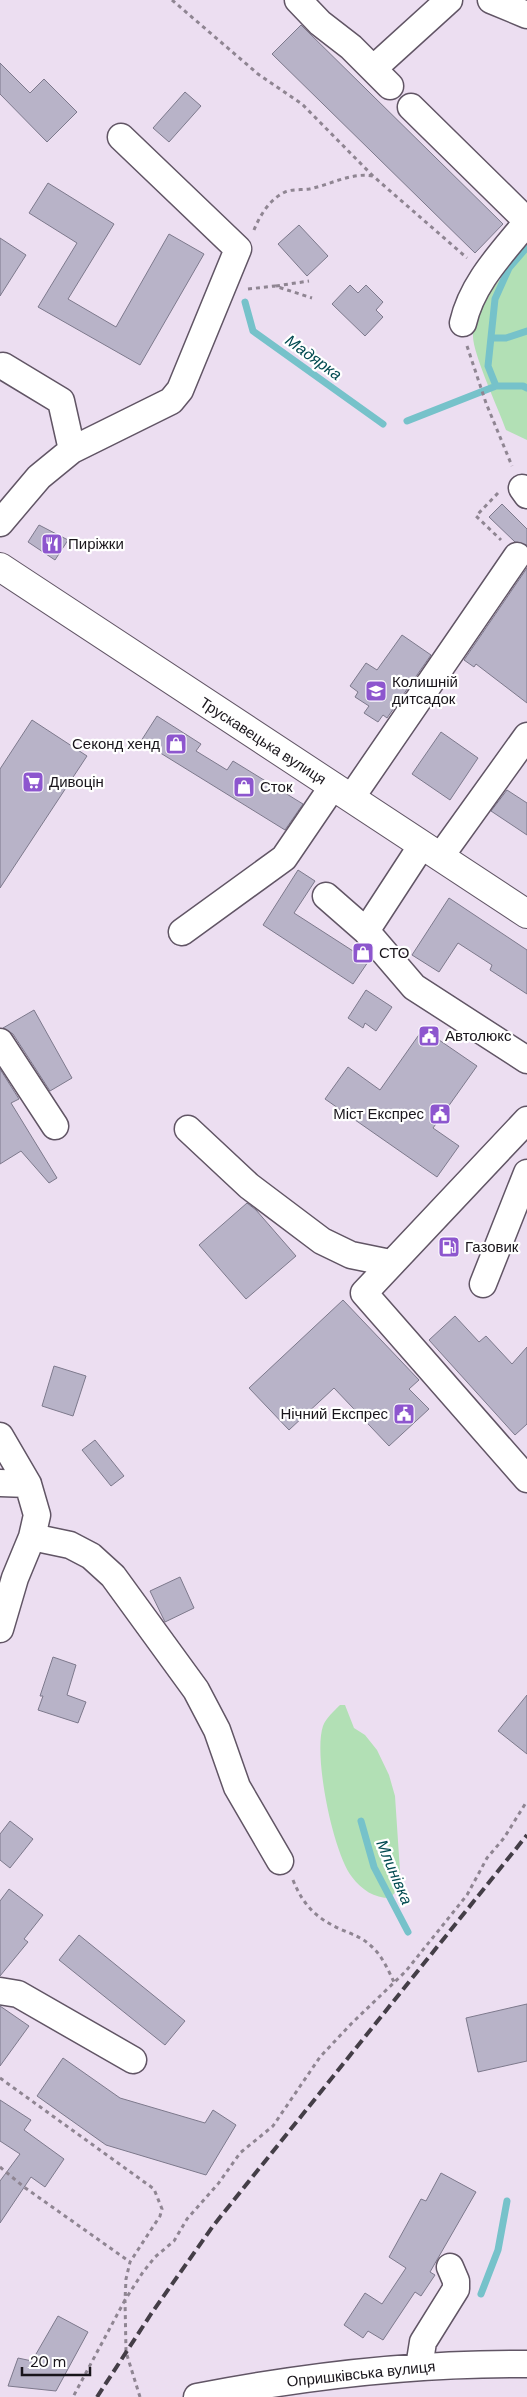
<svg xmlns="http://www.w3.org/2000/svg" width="527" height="2397" font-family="'DM Sans',sans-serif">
<rect width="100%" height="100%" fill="#ecdef1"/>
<!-- green -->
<path fill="#b2e0b5" d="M527,247v193l-21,-10c-7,-20 -34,-78 -33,-95 1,-30 35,-66 54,-88z
M340,1705h5l9,23 11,7 12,15 12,25 6,21 6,90 -11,12c-16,0 -28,-8 -38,-21 -19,-24 -39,-122 -29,-151 3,-8 11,-15 17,-21z"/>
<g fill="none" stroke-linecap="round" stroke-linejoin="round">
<!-- stream -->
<path stroke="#76c2ca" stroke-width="7" d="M245,302l8,29 130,93
M491,338h15l21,-7
M496,386l-8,-20 7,-67 14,-31 18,-21
M407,421l89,-35h27l4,2
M361,1821l13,46 34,65
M481,2294l17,-44 9,-49"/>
</g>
<!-- building -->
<path fill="#b8b3c8" stroke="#7d798c" d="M301,25l202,199 -28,29 -203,-199z
M0,63l30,30 14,-14 33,33 -30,30 -47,-48z
M185,92l16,14 -32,36 -16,-14z
M48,183l66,41 -46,75 48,28 53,-93 35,20 -64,111 -102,-58 39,-64 -48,-30z
M299,225l29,31 -21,20 -29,-32z
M0,238l26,17 -26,41z
M350,285l8,8 8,-8 17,17 -7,8 7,7 -18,19 -33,-32z
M502,504l25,25v16l-12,-3 -26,-25z
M39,525l29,15 -13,20 -27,-18z
M527,568v135l-51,-39 -2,3 -10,-7z
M402,635l29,20 -44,63 -4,-3 -5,7 -14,-9 5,-7 -14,-9 3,-5 -8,-6 16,-23 11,7z
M157,716l44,28 -5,7 31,19 6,-9 70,43 -18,26 -144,-89z
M32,720l55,36 -87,132v-119z
M441,732l37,26 -28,42 -38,-26z
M507,790l20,13v32l-36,-24z
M298,870l17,11 -21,32 59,38 2,-3 15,11 -17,25 -90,-59z
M449,898l78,52v44l-37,-24 2,-5 -34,-22 -19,29 -27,-17z
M366,990l26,17 -16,24 -11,-8 -2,5 -15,-10z
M34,1010l38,68 -22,13 -37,-57 -10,-6z
M423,1029l54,37 -44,62 26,18 -22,31 -112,-78 23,-32 32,23z
M0,1069l19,30 -8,4 46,75 -8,5 -28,-32 -21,13z
M247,1203l9,7 40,46 -50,43 -47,-54z
M343,1300l76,80 -10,9 20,20 -40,37 -55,-58 -45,42 -40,-42z
M455,1316l24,26 7,-6 26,28 15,-17v77l-12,11 -86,-95z
M54,1366l32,10 -13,40 -31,-10z
M95,1440l29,36 -13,10 -29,-36z
M180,1577l14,31 -29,14 -15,-31z
M53,1657l23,8 -9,30 19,7 -8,21 -40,-13 5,-14h-3z
M527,1695v59l-29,-23z
M10,1821l23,18 -23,29 -10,-8v-26z
M9,1889l34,26 -19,24 4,3 -28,34v-75z
M79,1935l106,86 -20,24 -106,-85z
M527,2004v57l-49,11 -12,-54z
M0,2006l29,20 -29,40z
M63,2058l57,40 85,25 8,-13 23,15 -30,50 -100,-30 -69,-49z
M0,2100l31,20 -7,10 40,29 -19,28 -14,-10 -31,46v-42l20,-27 -20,-13z
M441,2173l35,19 -46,80 5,3 -14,21 -6,-4 -32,48 -15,-9 -5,7 -19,-13 21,-32 17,11 24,-36 -17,-11 32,-58 5,2z
M58,2316l30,16 -32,59 -48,-5 10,-28 14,3z"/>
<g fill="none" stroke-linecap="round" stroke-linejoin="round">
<!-- minor casing -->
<g stroke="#615565" stroke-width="29">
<path id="minor" d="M298,0l22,23 31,24 39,39
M491,0l36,15
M373,69l76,-69
M411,107l116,114
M463,323c9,-40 39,-70 64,-101
M3,366l58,35 11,49
M522,488l5,7
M0,523l39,-46 33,-27 99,-49 9,-11 58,-141 -117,-112
M351,798l166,-242
M422,845l-56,86 48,56 113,73
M440,857l87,-121
M326,896l40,35
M182,932l102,-74 49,-72
M0,1042l55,84
M527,1120l-163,173 163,186
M188,1129l61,57 73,55 29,14 39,8
M483,1284l44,-111
M0,1436l28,48 9,31 -5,22 -17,41 -15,51
M0,1483l28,1
M32,1537l38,8 21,11 22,20 83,114 21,40 20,57 43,74
M0,1991l18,3 115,66
M419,2367l4,-25 33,-53v-8l-6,-14
M197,2397c108,-21 219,-34 330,-33"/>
</g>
<!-- major casing -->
<g stroke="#615565" stroke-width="30">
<path id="major" d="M0,567l527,347"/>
</g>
<!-- path -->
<path stroke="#8f8592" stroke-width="3" stroke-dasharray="4 4" stroke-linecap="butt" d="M172,0l86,74 44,30 71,72 94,82
M254,230c6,-15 16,-31 31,-38 7,-3 16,-2 24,-3 21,-4 42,-17 64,-13
M276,286l33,-5
M248,289l27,-3 37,12
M467,346l19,57 26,63
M498,493l-22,23 25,24
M293,1880c10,25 23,38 47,49 11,5 22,8 31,17 11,9 17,24 23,36
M0,2078l154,111 8,20 -2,7 -30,46 -4,17 -1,21 -52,97
M0,2167l24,20 106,75
M140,2397l-14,-45 -1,-52 18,-28 12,-15 19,-16 13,-22 31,-35 22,-31 33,-27 47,-69 31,-33 55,-53 61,-76 20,-37 17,-20 23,-37"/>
<!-- minor -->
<use href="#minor" stroke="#fff" stroke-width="26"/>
<!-- major -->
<use href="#major" stroke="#fff" stroke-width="28"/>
<!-- rail -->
<path stroke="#443e47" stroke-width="4" stroke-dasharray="10 5" stroke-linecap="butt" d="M97,2397l54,-83 62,-88 314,-391"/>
</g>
<!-- icons -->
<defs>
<g id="restaurant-square" transform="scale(1.125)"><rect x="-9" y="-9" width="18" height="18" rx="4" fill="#8d56ce" stroke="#fff"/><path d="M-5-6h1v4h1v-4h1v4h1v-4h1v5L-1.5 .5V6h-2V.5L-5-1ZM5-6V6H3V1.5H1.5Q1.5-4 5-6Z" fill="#fff"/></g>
<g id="school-square" transform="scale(1.125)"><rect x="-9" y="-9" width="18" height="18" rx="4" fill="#8d56ce" stroke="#fff"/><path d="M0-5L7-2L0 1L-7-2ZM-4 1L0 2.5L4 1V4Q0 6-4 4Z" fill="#fff"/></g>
<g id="shop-square" transform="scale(1.125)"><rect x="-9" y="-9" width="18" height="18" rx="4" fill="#8d56ce" stroke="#fff"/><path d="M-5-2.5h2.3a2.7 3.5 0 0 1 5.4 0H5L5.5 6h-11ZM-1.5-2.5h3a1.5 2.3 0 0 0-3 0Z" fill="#fff"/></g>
<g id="supermarket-square" transform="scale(1.125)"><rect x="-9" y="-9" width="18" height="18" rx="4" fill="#8d56ce" stroke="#fff"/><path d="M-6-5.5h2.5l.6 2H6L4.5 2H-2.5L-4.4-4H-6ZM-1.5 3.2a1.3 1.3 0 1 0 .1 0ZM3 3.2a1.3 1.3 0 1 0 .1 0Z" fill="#fff"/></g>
<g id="civic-square" transform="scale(1.125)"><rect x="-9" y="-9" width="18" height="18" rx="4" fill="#8d56ce" stroke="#fff"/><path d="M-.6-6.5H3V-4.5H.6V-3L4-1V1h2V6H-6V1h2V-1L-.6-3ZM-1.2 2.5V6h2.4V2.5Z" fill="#fff"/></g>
<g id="fuel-square" transform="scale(1.125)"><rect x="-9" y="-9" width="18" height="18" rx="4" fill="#8d56ce" stroke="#fff"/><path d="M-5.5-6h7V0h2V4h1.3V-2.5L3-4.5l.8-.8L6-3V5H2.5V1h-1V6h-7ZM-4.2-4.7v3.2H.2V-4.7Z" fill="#fff"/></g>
</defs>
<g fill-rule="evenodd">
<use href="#restaurant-square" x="52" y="544"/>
<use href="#school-square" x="376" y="691"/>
<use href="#shop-square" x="176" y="744"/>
<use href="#supermarket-square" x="33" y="782"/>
<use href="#shop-square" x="244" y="787"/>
<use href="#shop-square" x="363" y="953"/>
<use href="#civic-square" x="429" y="1036"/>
<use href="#civic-square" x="440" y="1114"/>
<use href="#fuel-square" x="449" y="1247"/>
<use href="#civic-square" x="404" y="1414"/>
</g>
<g text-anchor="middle" stroke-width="4.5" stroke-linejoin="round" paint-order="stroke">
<!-- poi labels -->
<g font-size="15" fill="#19151b" stroke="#fff" text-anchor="start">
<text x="68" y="549">Пиріжки</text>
<text x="392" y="687">Колишній<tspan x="392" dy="17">дитсадок</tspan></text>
<text x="160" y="749" text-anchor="end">Секонд хенд</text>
<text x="49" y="787">Дивоцін</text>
<text x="260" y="792">Сток</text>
<text x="379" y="958">СТО</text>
<text x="445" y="1041">Автолюкс</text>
<text x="424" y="1119" text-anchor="end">Міст Експрес</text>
<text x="465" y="1252">Газовик</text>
<text x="388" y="1419" text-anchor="end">Нічний Експрес</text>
</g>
<!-- street labels -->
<g font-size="15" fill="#19151b" stroke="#fff">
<text transform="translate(263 741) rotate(33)" y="5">Трускавецька вулиця</text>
<text transform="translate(361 2374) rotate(-6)" y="5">Опришківська вулиця</text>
</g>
<!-- water labels -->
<g font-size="16" font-style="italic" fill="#024b51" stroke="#fff">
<text transform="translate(314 357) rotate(36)" y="6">Мадярка</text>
<text transform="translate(395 1872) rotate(67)" y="6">Млинівка</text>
</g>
</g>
<!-- scale -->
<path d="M22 2367v8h68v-8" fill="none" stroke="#19151b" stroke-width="2.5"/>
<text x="30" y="2367" font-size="15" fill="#19151b" stroke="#ffffff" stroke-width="4" paint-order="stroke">20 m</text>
</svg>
